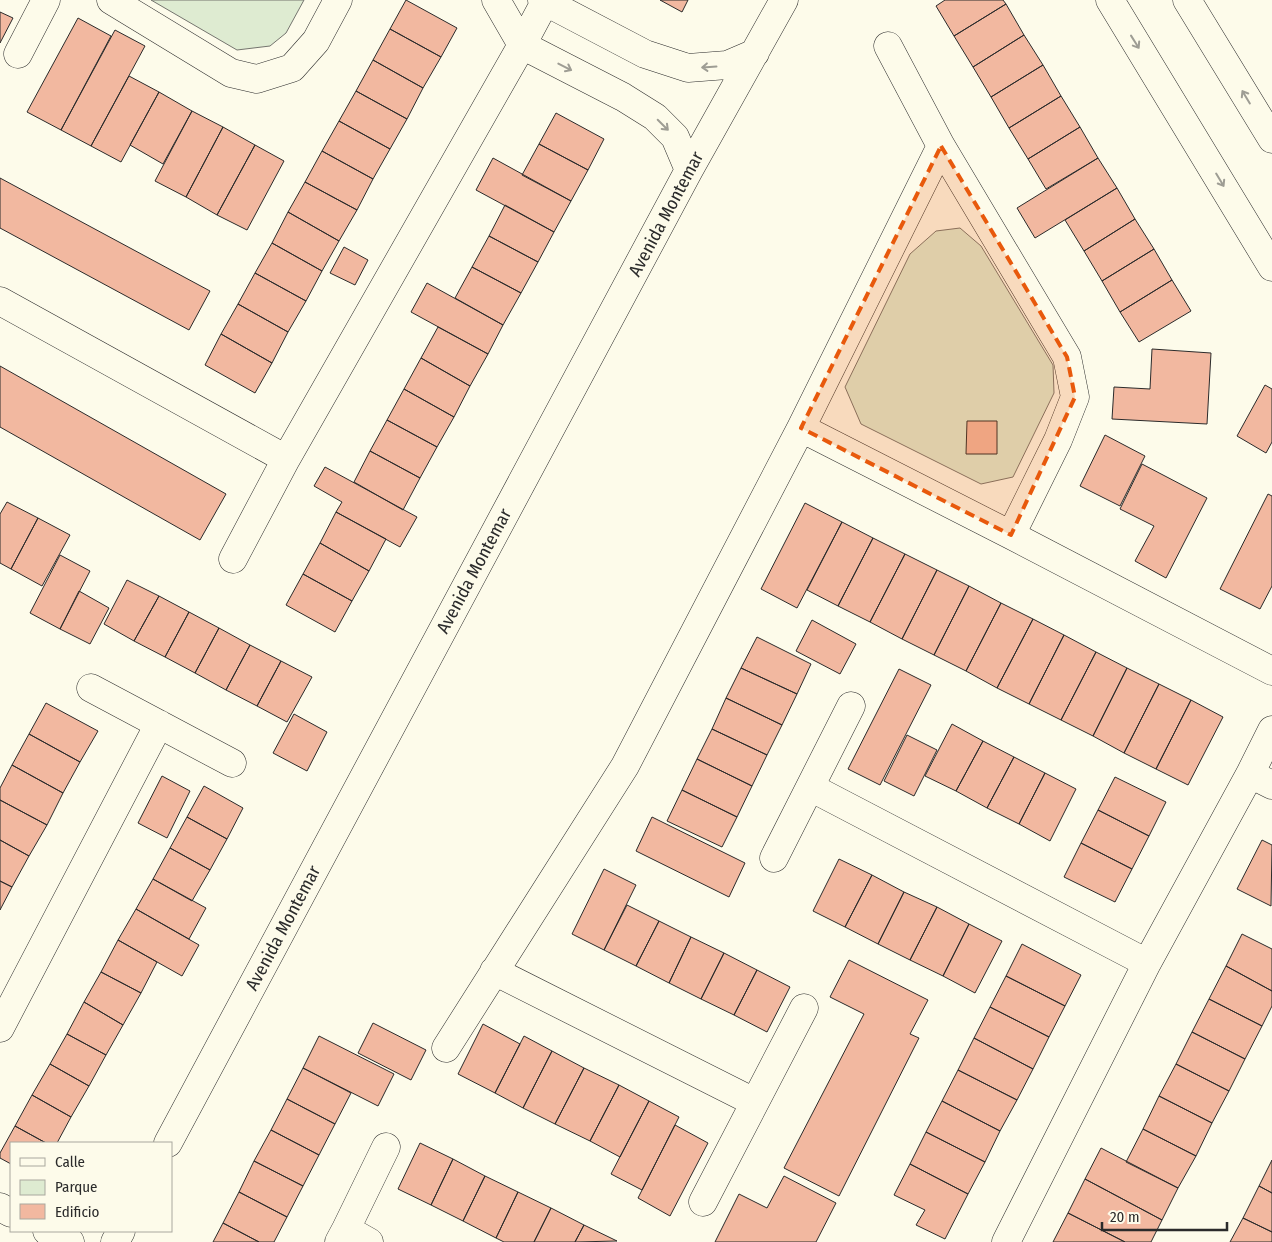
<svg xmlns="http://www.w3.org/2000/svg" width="1272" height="1242" font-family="'Fira Sans Condensed',sans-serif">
<rect width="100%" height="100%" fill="#fdfbea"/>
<!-- green -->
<path fill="#deebd1" stroke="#74746e" d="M151,0h153l-18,33 -16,13 -33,4z
M960,228l21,18 72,119 1,28 -41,84 -32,7 -120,-60 -16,-37 65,-133 26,-23z"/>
<!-- building -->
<path fill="#f2b8a0" stroke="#2b2b2b" d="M406,0l51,28 -16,29 -51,-28z
M660,0h28l-6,12z
M945,0h58l3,4 -52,32 -18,-30z
M1006,4l18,31 -51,32 -19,-31z
M0,12l13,6 -13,25z
M78,18l33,18 -50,94 -34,-18z
M390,29l51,28 -18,31 -50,-28z
M115,30l30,16 -54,100 -30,-16z
M1024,35l19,30 -52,32 -18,-30z
M373,60l50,28 -16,31 -51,-28z
M1043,65l18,31 -52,32 -18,-31z
M129,76l30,16 -38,70 -30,-16z
M356,91l51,28 -17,30 -51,-28z
M159,92l33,19 -29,53 -33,-19z
M1061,96l19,31 -52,32 -19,-31z
M192,111l31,16 -37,70 -31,-16z
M556,113l48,26 -16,31 -49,-26z
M339,121l51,28 -17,30 -51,-28z
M223,127l32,18 -38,70 -31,-18z
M1080,127l18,31 -52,31 -18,-30z
M539,144l49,26 -17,31 -49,-26z
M255,145l29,16 -37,69 -30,-15z
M322,151l51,28 -16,31 -52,-28z
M493,158l78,43 -17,31 -78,-42z
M1098,158l19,30 -82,50 -18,-30z
M0,178l210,113 -21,39 -189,-102z
M305,182l52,28 -18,31 -51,-29z
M1117,188l18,31 -51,32 -19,-31z
M505,205l49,27 -16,30 -49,-26z
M288,212l51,29 -17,30 -50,-28z
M1135,219l19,30 -52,32 -18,-30z
M489,236l49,26 -17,31 -49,-26z
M272,243l50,28 -16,30 -51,-28z
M344,247l24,13 -13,25 -25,-12z
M1154,249l18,31 -52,32 -18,-31z
M472,267l49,26 -18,32 -48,-27z
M255,273l51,28 -18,31 -50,-28z
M1172,280l19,31 -52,31 -19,-30z
M427,283l76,42 -15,29 -77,-42z
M238,304l50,28 -16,31 -51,-29z
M438,327l50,27 -18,32 -49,-28z
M221,334l51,29 -17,30 -50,-28z
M1152,349l59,4 -4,71 -95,-5 2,-32 36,2z
M421,358l49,28 -16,31 -50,-28z
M0,366l226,128 -26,46 -200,-113z
M1265,385l7,4v53l-6,11 -29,-17z
M404,389l50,28 -17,30 -50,-27z
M387,420l50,27 -17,31 -50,-27z
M967,421h30v33h-31z
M1105,435l40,21 -25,50 -40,-20z
M370,451l50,27 -17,32 -49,-28z
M1142,464l65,34 -41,80 -31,-17 19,-35 -34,-17z
M325,467l92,50 -17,30 -64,-35 6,-10 -28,-16z
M1268,494l4,2v90l-12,23 -40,-20z
M7,502l31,16 -27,51 -11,-6v-49z
M805,503l37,19 -45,86 -36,-19z
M336,512l50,27 -17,32 -49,-28z
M38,518l32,17 -28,51 -31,-17z
M842,522l31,16 -35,68 -31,-16z
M873,538l32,16 -35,68 -32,-16z
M320,543l49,28 -17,30 -49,-27z
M905,554l32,16 -35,69 -32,-17z
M60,555l30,16 -30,58 -30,-16z
M937,570l32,16 -35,69 -32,-16z
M303,574l49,27 -17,31 -49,-27z
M127,580l32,16 -25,45 -30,-17z
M969,586l32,17 -35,68 -32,-16z
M79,591l30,17 -19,36 -30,-15z
M159,596l30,16 -24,45 -31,-16z
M1001,603l32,16 -36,69 -31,-17z
M189,612l30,16 -24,45 -30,-16z
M1033,619l31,16 -35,69 -32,-16z
M812,620l44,24 -16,30 -44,-23z
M219,628l31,17 -24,45 -31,-17z
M1064,635l32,17 -35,68 -32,-16z
M757,637l54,27 -14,30 -56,-26z
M250,645l31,16 -24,45 -31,-16z
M1096,652l31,16 -34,68 -32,-16z
M281,661l31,16 -25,45 -30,-16z
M741,668l56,26 -15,31 -56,-27z
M1127,668l32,16 -35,69 -31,-17z
M899,669l32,16 -51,100 -32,-16z
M1159,684l32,16 -35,69 -32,-16z
M726,698l56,27 -15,30 -55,-26z
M1191,700l32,17 -35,68 -32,-16z
M46,703l52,28 -18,31 -51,-28z
M294,714l33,18 -20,39 -34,-18z
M952,724l31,17 -27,50 -31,-15z
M712,729l55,26 -15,31 -55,-27z
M29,734l51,28 -17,31 -51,-28z
M907,735l30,15 -23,46 -30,-15z
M983,741l31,16 -27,51 -31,-17z
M1014,757l31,16 -26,51 -32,-16z
M697,759l55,27 -15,31 -55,-27z
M12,765l51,28 -16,32 -47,-25v-12z
M1045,773l31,16 -26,52 -31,-17z
M162,776l28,15 -23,47 -29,-15z
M1115,777l51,25 -17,34 -51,-26z
M204,786l39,22 -16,31 -40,-22z
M682,790l55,27 -15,30 -55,-26z
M0,800l47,25 -18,31 -29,-16z
M1098,810l51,26 -17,33 -51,-26z
M187,817l40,22 -17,31 -40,-22z
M652,817l93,46 -16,34 -93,-46z
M0,840l29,16 -17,31 -12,-6z
M1262,840l10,5 -1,61 -34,-17z
M1081,843l51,26 -17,33 -51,-25z
M170,848l40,22 -18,31 -39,-22z
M839,859l33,16 -27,52 -32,-16z
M604,869l32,16 -32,65 -32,-16z
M872,875l32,17 -26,52 -33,-17z
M153,879l53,29 -17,31 -53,-30z
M0,881l12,6 -12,23z
M904,892l33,15 -27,53 -32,-16z
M627,905l32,16 -23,45 -32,-16z
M937,907l32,17 -26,52 -33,-16z
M136,909l63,36 -17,31 -64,-36z
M659,921l32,16 -22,46 -33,-17z
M969,924l33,17 -27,52 -32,-17z
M1242,934l30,15v42l-46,-25z
M691,937l33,16 -23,46 -32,-16z
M118,940l39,22 -16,31 -40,-21z
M1022,944l59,31 -16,31 -59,-30z
M724,953l33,17 -23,45 -33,-16z
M849,960l79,40 -18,34 9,4 -80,158 -55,-28 80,-154 -34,-17z
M1226,966l46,25v15l-10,20 -53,-27z
M757,970l33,17 -23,45 -33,-17z
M101,972l40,21 -18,32 -39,-23z
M1006,976l59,30 -16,31 -59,-30z
M1209,999l53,27 -17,33 -53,-27z
M84,1002l39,23 -17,30 -39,-21z
M990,1007l59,30 -16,32 -59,-31z
M373,1023l53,27 -15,30 -53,-27z
M483,1024l37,20 -25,49 -37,-19z
M1192,1032l53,27 -16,32 -53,-27z
M67,1034l39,21 -17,31 -39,-22z
M319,1036l75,38 -16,32 -75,-38z
M524,1036l28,15 -29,57 -28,-15z
M974,1038l59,31 -16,31 -59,-30z
M552,1051l32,17 -29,56 -32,-16z
M50,1064l39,22 -18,31 -39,-22z
M1176,1064l53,27 -17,32 -53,-27z
M303,1068l48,25 -16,31 -48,-25z
M584,1068l35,17 -29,56 -35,-17z
M958,1070l59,30 -17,31 -58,-30z
M619,1085l30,16 -29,56 -30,-16z
M32,1095l39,22 -14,26h-11l-31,-17z
M1159,1096l53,27 -16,33 -53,-27z
M287,1099l48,25 -16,31 -48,-25z
M649,1101l30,16 -37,73 -31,-16z
M942,1101l58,30 -15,31 -59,-30z
M675,1125l33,18 -38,73 -32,-18z
M15,1126l31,17h-35v21l-11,-6v-5z
M1143,1129l53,27 -18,32 -52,-26z
M271,1130l48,25 -16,31 -49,-25z
M926,1132l59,30 -17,32 -58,-30z
M420,1143l33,16 -22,46 -33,-16z
M1101,1148l77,40 -16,32 -77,-41z
M453,1159l32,17 -22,45 -32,-16z
M1272,1160v33l-13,-7z
M254,1161l49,25 -16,31 -48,-25z
M910,1164l58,30 -23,45 -29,-14 9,-15 -31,-15z
M485,1176l33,16 -22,46 -33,-17z
M784,1176l52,27 -20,39h-101l24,-48 28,14z
M1085,1179l77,41 -11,22h-26l-57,-29z
M1259,1186l13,7v39l-29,-14z
M239,1192l48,25 -13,25h-15l-36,-19z
M518,1192l33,16 -17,34h-30l-8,-4z
M551,1208l33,17 -9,17h-41z
M1068,1213l57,29h-72z
M1243,1218l29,14v10h-42z
M223,1223l36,19h-46z
M584,1225l33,16 -42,1z"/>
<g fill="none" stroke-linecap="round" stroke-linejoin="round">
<!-- minor casing -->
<g stroke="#2b2b2b" stroke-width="29">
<path id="minor" d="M111,0l120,73 26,6 35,-11 24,-27 22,-41
M496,0l26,45 101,52 32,20 20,20 14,33
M542,0l103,54 43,14 39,-3 28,-12
M1110,0l162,267
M1187,0l85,139
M888,46l53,100 126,211 8,40 -17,43 -47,95
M18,54l28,-54
M0,301l286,158
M801,428l210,107 261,136
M233,559l53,-100 236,-414 24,-45
M91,688l141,75
M1250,774l22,11
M810,787l337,176
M774,858l77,-152
M494,971l260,131
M0,1028l159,-304
M446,1048l179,-282 176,-338 140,-282
M168,1143l521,-973 95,-170
M703,1202l101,-194
M0,1207l11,6
M346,1229l40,-82
M47,1231l23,11
M115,1242l6,-11
M339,1242l7,-13 23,13
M1006,1242l141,-279 103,-189 22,-44"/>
</g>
<!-- minor -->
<use href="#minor" stroke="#fdfbea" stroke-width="28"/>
</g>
<!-- one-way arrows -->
<defs><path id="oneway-shaft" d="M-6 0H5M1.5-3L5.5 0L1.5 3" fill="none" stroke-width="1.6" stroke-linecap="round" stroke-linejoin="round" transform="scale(1.25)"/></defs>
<g stroke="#9e9d94">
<use href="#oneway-shaft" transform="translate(1135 42) rotate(58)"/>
<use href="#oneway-shaft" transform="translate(565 67) rotate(27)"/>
<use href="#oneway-shaft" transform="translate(709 67) rotate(176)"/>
<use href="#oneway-shaft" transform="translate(1246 97) rotate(-121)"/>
<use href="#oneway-shaft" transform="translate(663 125) rotate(45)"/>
<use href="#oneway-shaft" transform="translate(1220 180) rotate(59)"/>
</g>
<!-- marked area -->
<path fill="#e8590c" fill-opacity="0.2" stroke="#e8590c" stroke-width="4" stroke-dasharray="10 6" stroke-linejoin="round" d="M941,146l126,211 8,40 -64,138 -210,-107z"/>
<g text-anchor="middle" stroke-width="4" stroke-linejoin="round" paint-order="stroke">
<!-- street labels -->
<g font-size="18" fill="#2b2b2b" stroke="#fdfbea">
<text transform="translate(666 214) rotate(-62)" y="6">Avenida Montemar</text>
<text transform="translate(474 571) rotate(-62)" y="6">Avenida Montemar</text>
<text transform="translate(283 928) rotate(-62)" y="6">Avenida Montemar</text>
</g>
</g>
<!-- legend -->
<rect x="10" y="1142" width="162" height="90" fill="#fdfbea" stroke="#a9a89e"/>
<rect x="20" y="1158" width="25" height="8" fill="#fdfbea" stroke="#a9a89e"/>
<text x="55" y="1167" font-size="15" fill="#2b2b2b">Calle</text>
<rect x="20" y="1180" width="25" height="15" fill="#deebd1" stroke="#a9a89e"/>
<text x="55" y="1192" font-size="15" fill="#2b2b2b">Parque</text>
<rect x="20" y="1204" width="25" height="15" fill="#f2b8a0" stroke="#a9a89e"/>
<text x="55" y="1217" font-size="15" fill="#2b2b2b">Edificio</text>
<!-- scale -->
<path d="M1102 1222v8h125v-8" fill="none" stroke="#2b2b2b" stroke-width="2.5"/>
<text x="1110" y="1222" font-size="15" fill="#2b2b2b" stroke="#fdfbea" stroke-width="4" paint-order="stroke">20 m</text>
</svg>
